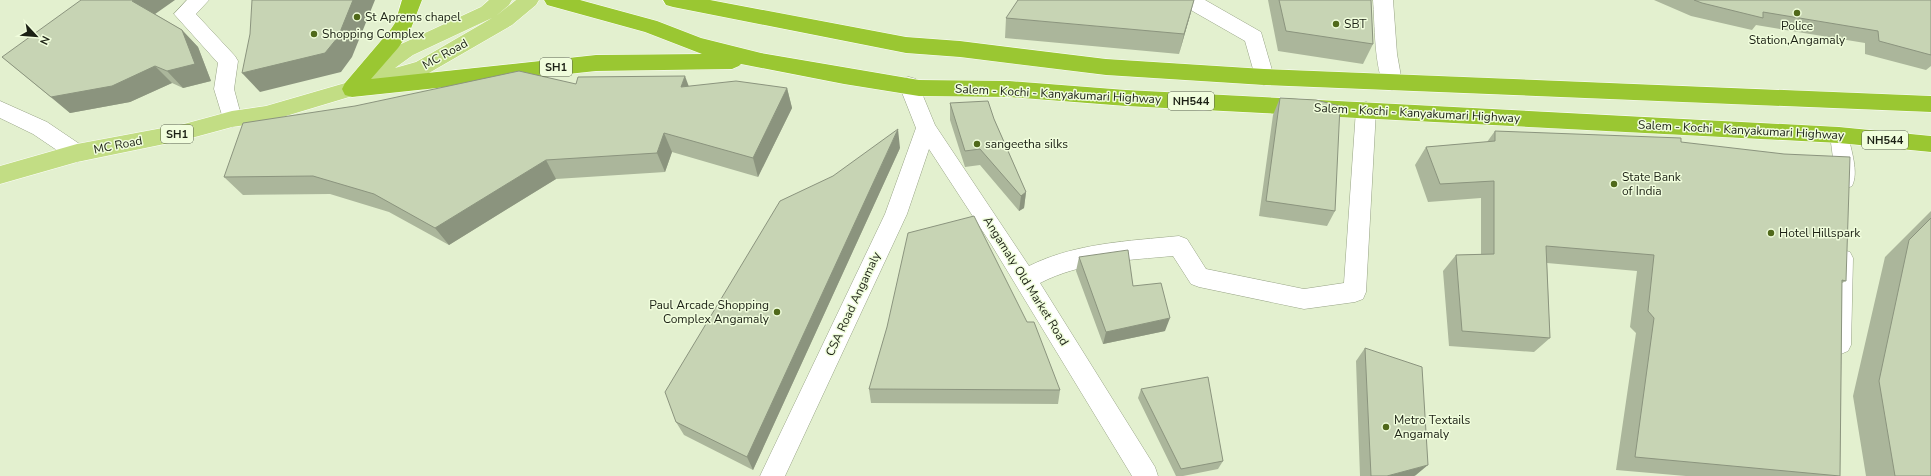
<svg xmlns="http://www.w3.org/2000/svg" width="1931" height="476" font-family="'Nunito Sans',sans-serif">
<rect width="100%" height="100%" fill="#e3f0cf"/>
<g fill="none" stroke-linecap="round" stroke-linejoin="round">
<!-- lane casing -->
<g stroke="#97a385" stroke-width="1">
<path id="lane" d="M1839,128l6,2 3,5c3,15 11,37 4,51l-7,3 -7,-3 -2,-5 -6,-46 3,-5z
M1843,250l7,2 3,6 -2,87 -3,6 -7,3 -7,-3 -3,-6 2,-87 3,-6z"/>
</g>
<!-- street casing -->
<g stroke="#97a385" stroke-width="1">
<path id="street" d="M187,0h22l-13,14 39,42 3,5 -4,28 8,30 -3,6 -7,2 -7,-2 -11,-36 4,-26 -44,-49z
M1179,0h26l56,32 13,45 -3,6 -7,2 -7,-2 -12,-42 -63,-36z
M1373,0h20l4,54 5,28 -3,6 -7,2 -7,-2c-11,-21 -10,-64 -12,-88z
M909,77l7,2 19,46 94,141c46,-23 100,-25 150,-30l8,3 19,30 98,20 40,-6 12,-173 3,-6 7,-2 7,2 3,6 -10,182 -3,7 -8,3 -51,7 -105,-22 -8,-3 -18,-28c-45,4 -92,6 -133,27l115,184 3,9h-26l-141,-232 -62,-95 -22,65 -122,262h-25l125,-262 31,-86 -17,-43 3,-6z
M0,101l47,21 37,25 3,6 -3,6 -7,3 -7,-3 -37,-25 -33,-16z"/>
</g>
<!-- primary casing -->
<g stroke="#fff" stroke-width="1">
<path id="primary" d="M489,0h23l-3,5 -13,11 20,-16h23l-3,5 -24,20 -83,48 -163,49 -34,5 -48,13 -107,22 -77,22v-18l77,-22 107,-20 48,-13 34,-5 93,-27 2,-8 38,-26 82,-38zM492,18l-76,44 -21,6 18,-13z"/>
</g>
<!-- highway casing -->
<g stroke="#fff" stroke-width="1">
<path id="highway" d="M402,0h20l-12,31 -12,17 -27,31 225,-24 106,-1 -57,-22 -98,-27 -3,-5h36l77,21 44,17 60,15 158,27 90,1 117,9 713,37 92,9v16l-92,-9 -713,-37 -117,-9 -90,-1 -75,-12 -103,-20 -2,2 -7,3 -136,2 -244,26 -7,-2 -3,-6 3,-6 46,-54 4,-6z
M663,0h47l196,37 54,4 146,18 158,10 667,27v16l-667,-27 -158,-10 -146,-18 -54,-4 -233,-46 -7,-2z"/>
</g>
<!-- lane -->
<use href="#lane" fill="#fff" fill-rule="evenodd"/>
<!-- street -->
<use href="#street" fill="#fff" fill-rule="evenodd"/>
<!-- primary -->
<use href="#primary" fill="#c2dd84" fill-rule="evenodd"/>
<!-- highway -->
<use href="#highway" fill="#9ac732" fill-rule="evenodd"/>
</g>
<!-- wall -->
<path fill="#abb69b" d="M1268,0h103l2,44 -10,20 -85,-13z
M1654,0h277v66l-5,4 -61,-16v-11l-109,-18 -4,5 -61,-14z
M1191,12l-12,42 -174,-16 1,-20z
M155,14l27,16 16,17 13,34 -28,7 -11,-5 -42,19 -60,11 -68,-56z
M576,84l211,4 5,20 -34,69 -86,-25 -7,20 -109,7 -107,66 -60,-33 -59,-18 -87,1 -19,-18z
M1280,98l55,113 -8,15 -68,-10 14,-101z
M950,103l44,16 32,73 -2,16 -5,3 -39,-46 -15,2 -15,-47z
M1495,131l186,11 165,139 -4,2 -2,193h-154l-70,-6 20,-137 -6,-6 7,-56 -90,-8 3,75 -16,14 -85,-6 -6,-75 13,-16 25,-1v-56l-53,4 -13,-37 11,-18 61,-5z
M900,148l-147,322 -69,-35 -8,-13z
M1931,211v265h-65l-13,-80 32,-139z
M1079,257l54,29 32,45 -62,13 -27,-73z
M1365,348l51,127 -2,1h-54l-4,-115z
M869,389l191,1 -2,14 -187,-1z
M1141,389l82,72 -5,8 -35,7h-7l-38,-78z"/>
<!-- shaded-wall -->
<path fill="#8b947e" d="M134,0h41l-27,19 -16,-18z
M353,0h22l-23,57 -11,15 -81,20 -18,-19z
M1194,0l-3,12 -12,42 5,-20z
M182,30l16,17 13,34 -28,7 -16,-17z
M155,66l17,17 -42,19 -60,11 -19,-16z
M685,76l7,19 -11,-8z
M787,88l5,20 -34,69 -5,-19z
M898,129l2,19 -147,322 -6,-13z
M664,133l8,19 -7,20 -8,-19z
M546,160l10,19 -107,66 -14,-17z
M1026,192l-2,16 -5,3 2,-15z
M1170,318l-5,13 -62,13 3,-12z
M1428,465l-12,10 -2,1h-27z"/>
<!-- building -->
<path fill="#c7d4b4" stroke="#8b947e" d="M81,0h53l-2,1 50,29 13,34 -28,7 -12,-5 -43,20 -61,11 -49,-40z
M252,0h101l-15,37 -13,16 -83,20 8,-39z
M1018,0h176l-10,34 -178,-16z
M1279,0h92l2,44 -87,-13z
M1694,0h237v55l-52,-14 -1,-10 -115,-19v6l-61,-15z
M519,71l57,13 2,-7 107,-1 -4,11 55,-6 51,7 -34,70 -89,-25 -7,20 -111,7 -111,68 -61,-34 -61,-18 -89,1 19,-54 112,-17z
M1280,98l36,2 24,6 -5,105 -69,-10z
M988,101l6,18 32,73 -5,4 -41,-47 -15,2 -15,-48z
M898,129l-151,328 -71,-35 -11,-30 115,-191 53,-25z
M1495,131l186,7v4l103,12 66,3 -4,124 -4,-1 -2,196 -205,-19 19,-139 -6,-7 6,-56 -108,-9 4,92 -88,-7 -6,-76 38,-1v-73l-54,3 -14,-37 69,-6z
M974,216l53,106h7l26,68 -191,-1 18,-62 21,-94z
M1931,218v258h-36l-16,-95 30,-141z
M1128,250l5,36 28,-3 9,35 -64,14 -27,-75z
M1365,348l57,19 6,98 -41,11h-16z
M1208,377l15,84 -42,8 -40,-80z"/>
<!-- markers -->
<g fill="#50691a" stroke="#f0fddc" stroke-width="1.5">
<circle cx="1797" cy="13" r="4"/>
<circle cx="357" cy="17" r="4"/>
<circle cx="1336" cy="24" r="4"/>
<circle cx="314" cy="34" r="4"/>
<circle cx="977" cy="144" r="4"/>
<circle cx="1614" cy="184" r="4"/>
<circle cx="1771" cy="233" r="4"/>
<circle cx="777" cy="312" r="4"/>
<circle cx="1386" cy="427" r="4"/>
</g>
<g text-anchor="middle" stroke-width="3" stroke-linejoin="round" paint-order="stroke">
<!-- shield labels -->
<g fill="#f0fddc" stroke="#5b6250" stroke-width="1">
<rect x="540" y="58" width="32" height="18" rx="3"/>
<rect x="1168" y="92" width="46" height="18" rx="3"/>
<rect x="161" y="125" width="32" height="18" rx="3"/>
<rect x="1862" y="131" width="46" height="18" rx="3"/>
</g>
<g font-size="11" font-weight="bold" fill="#1b2014">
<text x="556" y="71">SH1</text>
<text x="1191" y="105">NH544</text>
<text x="177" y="138">SH1</text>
<text x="1885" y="144">NH544</text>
</g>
<!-- poi labels -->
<g font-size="12" fill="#1b2014" stroke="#f0fddc" text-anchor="start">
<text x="365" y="21">St Aprems chapel</text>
<text x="1344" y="28">SBT</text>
<text x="1797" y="30" text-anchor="middle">Police<tspan x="1797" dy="14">Station,Angamaly</tspan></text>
<text x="322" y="38">Shopping Complex</text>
<text x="985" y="148">sangeetha silks</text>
<text x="1622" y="181">State Bank<tspan x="1622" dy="14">of India</tspan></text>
<text x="1779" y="237">Hotel Hillspark</text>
<text x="769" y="309" text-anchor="end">Paul Arcade Shopping<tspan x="769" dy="14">Complex Angamaly</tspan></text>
<text x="1394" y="424">Metro Textails<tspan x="1394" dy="14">Angamaly</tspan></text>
</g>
<!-- street labels -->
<g font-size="12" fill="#1b2014" stroke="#f0fddc">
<text transform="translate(445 54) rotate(-29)" y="4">MC Road</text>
<text transform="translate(1058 94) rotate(3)" y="4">Salem - Kochi - Kanyakumari Highway</text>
<text transform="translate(1417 113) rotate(3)" y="4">Salem - Kochi - Kanyakumari Highway</text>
<text transform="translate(1741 130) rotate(3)" y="4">Salem - Kochi - Kanyakumari Highway</text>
<text transform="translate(118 145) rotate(-11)" y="4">MC Road</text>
<text transform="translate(1026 281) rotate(58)" y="4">Angamaly Old Market Road</text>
<text transform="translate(853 304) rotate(-65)" y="4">CSA Road Angamaly</text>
</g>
</g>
<!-- north arrow -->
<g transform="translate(36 36) rotate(116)" stroke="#f0fddc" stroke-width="3" paint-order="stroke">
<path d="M0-3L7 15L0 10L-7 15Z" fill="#1b2014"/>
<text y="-6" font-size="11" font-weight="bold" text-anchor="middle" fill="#1b2014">N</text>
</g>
</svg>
